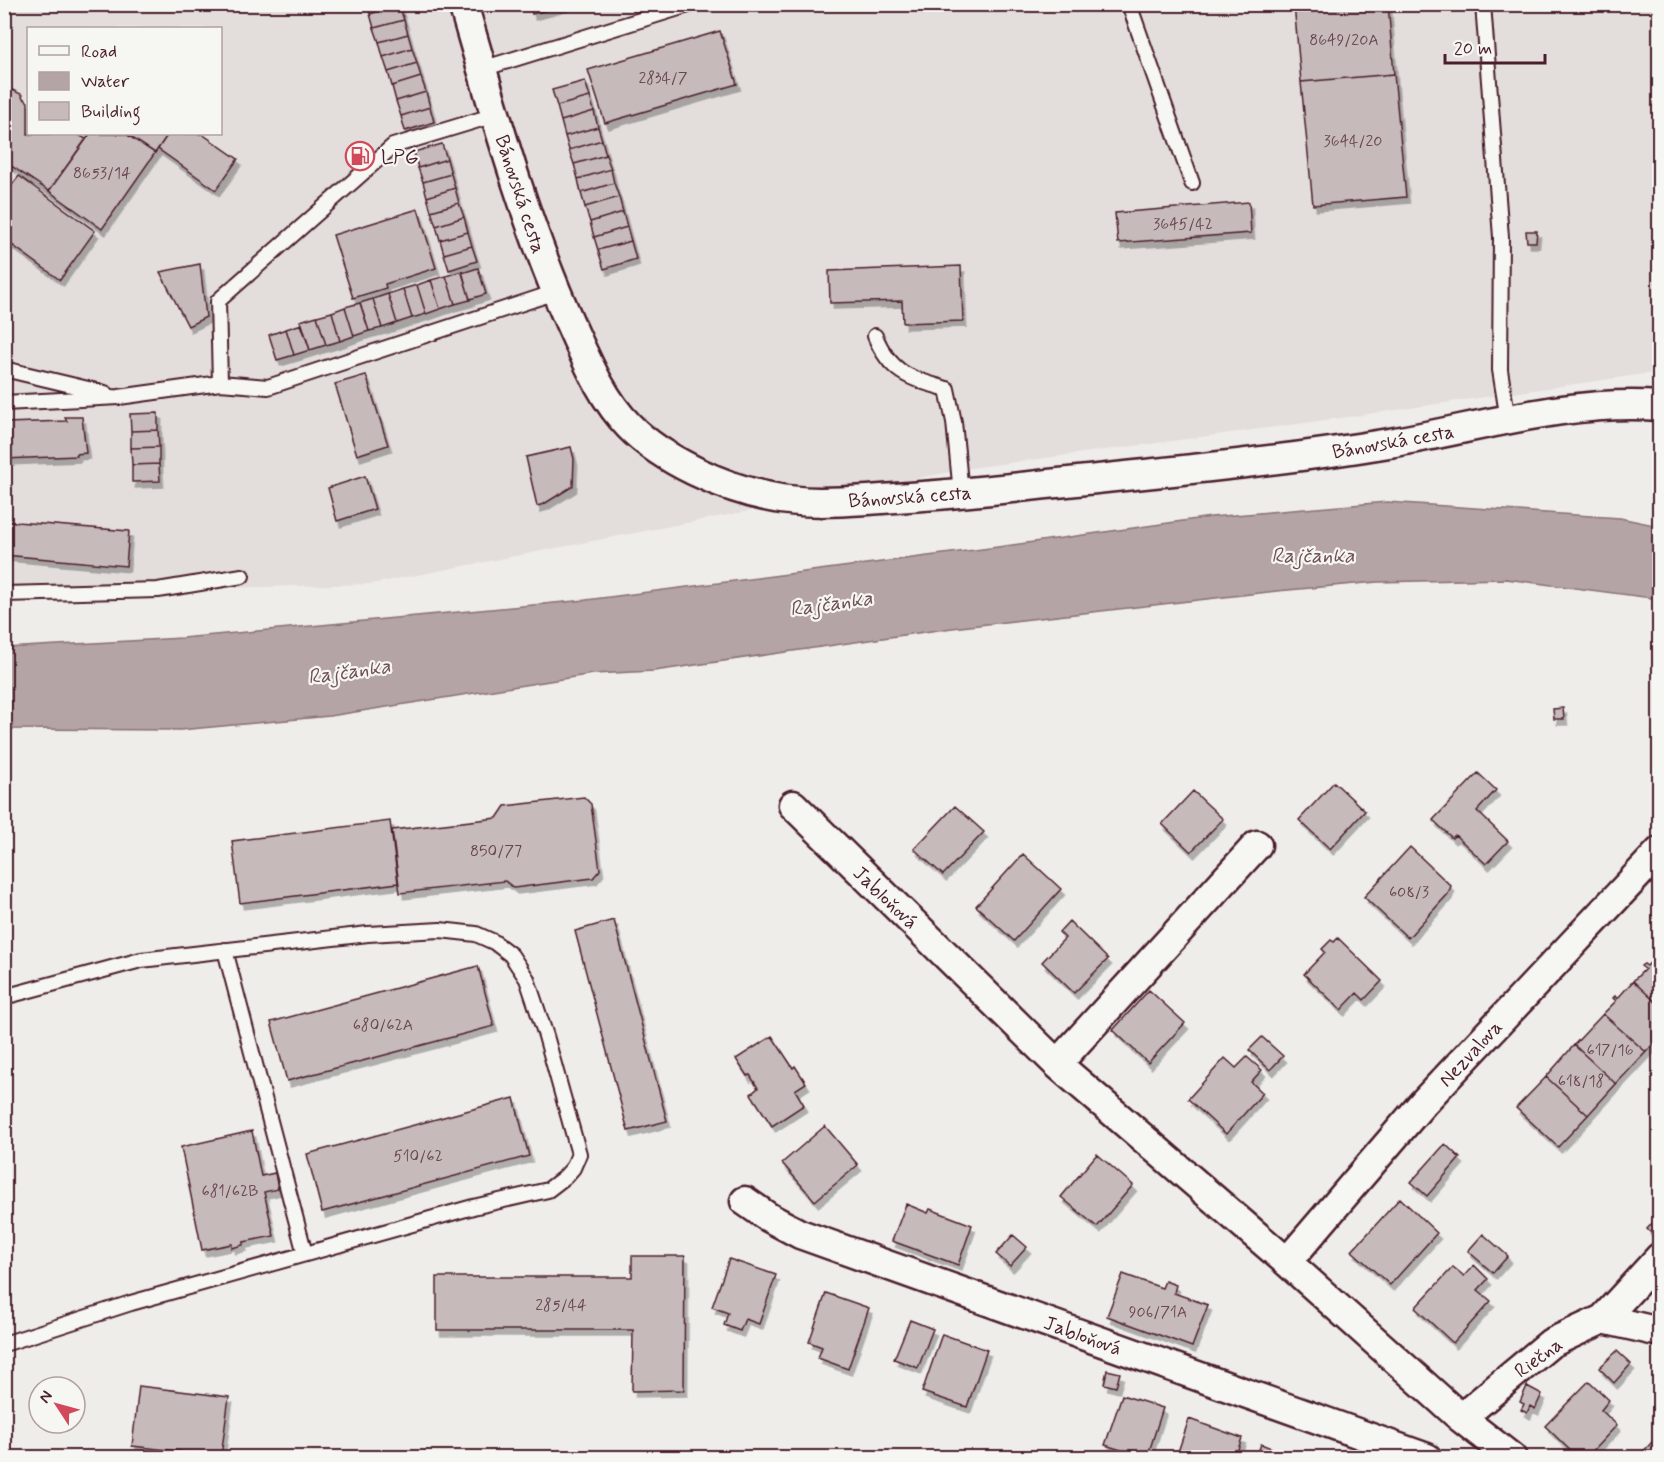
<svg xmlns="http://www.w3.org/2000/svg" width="1664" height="1462" font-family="Mynerve,sans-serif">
<defs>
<filter id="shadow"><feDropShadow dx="3.5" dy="6" stdDeviation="0" flood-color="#0004"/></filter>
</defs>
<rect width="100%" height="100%" fill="#efedea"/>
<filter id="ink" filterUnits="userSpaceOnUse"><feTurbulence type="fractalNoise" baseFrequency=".0167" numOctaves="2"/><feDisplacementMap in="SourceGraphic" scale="12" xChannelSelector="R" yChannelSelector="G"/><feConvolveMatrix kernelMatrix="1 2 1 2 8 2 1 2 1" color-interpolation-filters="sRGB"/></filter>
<g filter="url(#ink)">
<!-- built -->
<path fill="#e3dedc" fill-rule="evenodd" d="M4,5h1655v367l-332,48 -356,48 -600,116 -366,10zM28,28h192v106h-192z"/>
<!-- water -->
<path fill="#b4a4a5" stroke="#8a6f74" stroke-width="1.5" d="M1387,502l233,16 39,8v73l-153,-20 -129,3 -100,9 -325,37 -298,43 -61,3 -263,42 -150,14 -175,-1v-81l177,-10 404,-38 412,-53 213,-30z"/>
<!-- building -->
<path fill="#c6babb" stroke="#4a1f2b" stroke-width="1.5" filter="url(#shadow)" d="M367,4h32v1l-29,9z
M530,4h35v1l-33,9z
M1294,4h94l6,70 -93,8z
M399,5l5,15 -30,8 -4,-14z
M404,20l4,14 -29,8 -5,-14z
M720,31l17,53 -132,39 -17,-53z
M408,34l4,14 -29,9 -4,-15z
M412,48l5,15 -29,9 -5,-15z
M417,63l4,14 -29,9 -4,-14z
M1394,74l12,123 -93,8 -12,-123z
M421,77l5,15 -30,9 -4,-15z
M585,81l5,16 -33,9 -5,-16z
M4,86l19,9 -1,2 6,5v32h49l9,5 -37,52 -45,-30z
M426,92l4,15 -29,9 -5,-15z
M590,97l4,14 -33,10 -4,-15z
M430,107l4,15 -29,9 -4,-15z
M594,111l4,16 -33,9 -4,-15z
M598,127l4,13 -33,10 -4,-14z
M90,134h36l29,19 -53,76 -53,-38z
M126,134h42l-13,19z
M168,134h34l36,25 -22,31 -58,-41z
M602,140l4,15 -32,9 -5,-14z
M442,144l5,15 -29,9 -4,-16z
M606,155l5,14 -33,10 -4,-15z
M447,159l4,15 -28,8 -5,-14z
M611,169l3,14 -33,10 -3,-14z
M451,174l4,14 -28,9 -4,-15z
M19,176l76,55 -35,49 -56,-41v-44z
M614,183l5,14 -34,10 -4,-14z
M455,188l4,15 -28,8 -4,-14z
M619,197l4,15 -33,10 -5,-15z
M1249,202l2,31 -133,10 -3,-30z
M459,203l5,14 -28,9 -5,-15z
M418,209l18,59 -51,16 1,4 -33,10 -20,-63z
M623,212l4,15 -33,10 -4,-15z
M464,217l4,15 -28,8 -4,-14z
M627,227l4,14 -33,9 -4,-13z
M1526,231h11l-1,11h-9z
M468,232l4,14 -28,8 -4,-14z
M631,241l5,18 -32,10 -6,-19z
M472,246l5,15 -28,9 -5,-16z
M200,264l6,53 -18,9 -28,-54z
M961,266l2,55 -60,2 -1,-22 -72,2 -1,-32z
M478,268l8,26 -16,5 -8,-26z
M462,271l8,29 -15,4 -9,-28z
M446,276l9,28 -15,5 -9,-29z
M431,280l9,29 -14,5 -9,-29z
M417,285l9,29 -14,4 -9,-29z
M403,289l9,29 -15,5 -9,-29z
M388,294l9,29 -15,5 -9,-29z
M373,299l9,29 -13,3 -9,-28z
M360,303l9,28 -15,5 -9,-29z
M345,307l9,29 -14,5 -8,-29z
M332,312l8,29 -14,4 -9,-29z
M317,316l9,29 -16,5 -10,-29z
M302,324l8,26 -16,5 -8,-26z
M286,329l8,26 -17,5 -8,-25z
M366,375l22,70 -31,10 -22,-71z
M158,413v17l-27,1 -1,-17z
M65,417h17l4,36 -10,1 1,2 -73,3v-36l63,-2z
M158,430l1,17 -28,1v-17z
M159,447v17l-27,1 -1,-17z
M571,447l3,12 -1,27 -29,18 -7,2 -11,-49z
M159,464l1,17 -28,1v-17z
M365,476l10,33 -38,12 -9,-33z
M4,521l125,10 -3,35 -122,-11z
M1563,708l1,11h-10l-1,-10z
M1478,773l18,17 -19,21 31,30 -22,23 -31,-29 -3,3 -19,-18z
M1334,782l31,29 -35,38 -31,-29z
M1193,791l30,28 -32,33 -29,-28z
M584,797l7,7 9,66 -7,8 -79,10 -9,-7 -105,12 -8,-63 105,-12 8,-12z
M955,806l29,26 -41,43 -29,-26z
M390,821l8,62 -158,20 -8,-62z
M1410,847l41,39 -3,8 -40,44 -44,-41z
M1023,854l38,35 -47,52 -38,-35z
M614,920l53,201 -39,10 -53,-200z
M1069,921l39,38 -34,34 -32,-31 23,-24 -6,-6z
M1338,938l44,43 -18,19 -7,-7 -16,17 -37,-36 21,-22 -3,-3 9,-9 3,2z
M1660,952v54l-27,-25 12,-12 -4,-3 3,-2 3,2z
M478,966l16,60 -207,55 -16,-59z
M1633,981l27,25v31l-14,15 -43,-38 13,-13 -3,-3 2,-2 2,3z
M1149,990l36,33 -37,40 -35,-33z
M1603,1014l43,38 -30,32 -42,-39z
M772,1036l21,32 2,-2 11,17 -11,7 9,15 -32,21 -21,-32 7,-6 -8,-13 -3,1 -11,-17z
M1262,1037l21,19 -13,14 -21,-20z
M1574,1045l42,39 -28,31 -42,-38z
M1247,1057l15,13 -11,12 12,11 -37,41 -38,-35 37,-41 11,10z
M1546,1077l42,38 -30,32 -42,-39z
M514,1098l15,58 -207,56 -15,-58z
M825,1126l33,39 -43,36 -33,-38z
M252,1131l9,45 14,-3 3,16 -14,3 10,44 -31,6v3l-11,3v-4l-30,6 -21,-103z
M1445,1144l15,14 -33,38 -16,-14z
M1097,1154l36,31 -36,42 -36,-30z
M1400,1198l37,35 -47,52 -38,-34z
M906,1204l22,9 2,-4 42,16 -14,40 -66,-24z
M1660,1215v21l-3,3 -10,-10z
M1483,1234l25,22 -15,17 -25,-22z
M1013,1235l14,12 -17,19 -14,-12z
M632,1256h53l-1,134 -52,1 1,-61h-196v-53h195z
M729,1259l47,16 -17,49 -14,-5 -5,12 -16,-6 4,-12 -16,-6z
M1474,1265l14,14 -10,11 13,11 -38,42 -38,-35 38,-41 11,9z
M1123,1274l39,14 3,-7 11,4 -2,8 34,12 -16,42 -85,-31z
M826,1293l43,15 -21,61 -30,-11 4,-11 -13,-5z
M910,1320l23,9 -15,39 -24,-9z
M942,1334l45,16 -20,57 -45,-15z
M1617,1351l14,13 -17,19 -15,-15z
M1107,1370l13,3 -4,14 -12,-3z
M1589,1381l20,19 -8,10 16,15 -31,33h-8l-33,-32z
M139,1386l90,11 -8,59 -89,-10z
M1527,1386l15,8 -7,15 -5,-3 -3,7 -6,-3 3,-6 -4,-2z
M1122,1395l41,13 -16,50 -42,-13z
M1189,1419l53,19 -7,20h-59z
M1653,1441l7,6v11h-23z
M1261,1444l36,14h-41z"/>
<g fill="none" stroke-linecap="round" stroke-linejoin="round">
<!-- service casing -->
<g stroke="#4a1f2b" stroke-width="18">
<path id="service" d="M1129,4l63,179
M1483,4l18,233 -1,133 8,50
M482,69l210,-65
M875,336c16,38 34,42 72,53l7,33 7,71
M4,369l101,24
M220,383l-2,-82 175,-155 102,-31
M4,403l115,-6 101,-14 48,4 288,-95
M4,594l154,-4 84,-14
M225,950l80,304
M4,997l137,-37 227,-26 72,-4 36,4 18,8 17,13 16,24 19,57 33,118 -6,14 -8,9 -17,13 -75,17 -342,96 -127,41"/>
</g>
<!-- minor casing -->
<g stroke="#4a1f2b" stroke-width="33">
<path id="minor" d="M463,4c32,110 62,220 109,324 15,33 31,72 57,98 33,34 95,62 141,71 32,7 66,5 98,3 48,-3 96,-7 144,-12 126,-14 252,-24 377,-45 89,-15 180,-44 271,-37
M793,805l264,259 230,198 174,156 51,40
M1057,1064l200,-219
M745,1201l23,16 32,17 627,224
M1287,1262l136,-159 237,-252
M1603,1319l57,-62
M1461,1418l90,-75 52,-24 57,13"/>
</g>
<!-- service -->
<use href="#service" stroke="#f6f6f2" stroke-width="14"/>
<!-- minor -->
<use href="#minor" stroke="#f6f6f2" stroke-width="28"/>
</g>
</g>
<!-- icons -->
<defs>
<g id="fuel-ring" transform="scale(1.5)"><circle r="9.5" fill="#f6f6f2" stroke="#d1495b" stroke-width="1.5"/><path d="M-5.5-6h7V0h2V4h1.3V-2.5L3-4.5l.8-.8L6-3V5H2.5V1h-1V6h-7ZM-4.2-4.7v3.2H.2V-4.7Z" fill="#d1495b"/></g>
</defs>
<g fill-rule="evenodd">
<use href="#fuel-ring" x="360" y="156"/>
</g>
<g text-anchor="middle" stroke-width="4.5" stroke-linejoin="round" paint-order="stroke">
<!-- number labels -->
<g font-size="16" fill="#69464f">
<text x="1344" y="45">8649/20A</text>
<text x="663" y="83">2834/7</text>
<text x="1353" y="146">3644/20</text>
<text x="102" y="178">8653/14</text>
<text x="1183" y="229">3645/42</text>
<text x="496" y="856">850/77</text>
<text x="1409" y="897">608/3</text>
<text x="383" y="1030">680/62A</text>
<text x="1610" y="1055">617/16</text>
<text x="1581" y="1086">618/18</text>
<text x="418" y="1161">510/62</text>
<text x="230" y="1196">681/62B</text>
<text x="561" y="1310">285/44</text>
<text x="1158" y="1317">906/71A</text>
</g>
<!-- poi labels -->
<g font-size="20" fill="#4a1f2b" stroke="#f6f6f2" text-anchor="start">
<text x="381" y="163">LPG</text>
</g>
<!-- street labels -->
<g font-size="20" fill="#4a1f2b" stroke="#f6f6f2">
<text transform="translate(521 194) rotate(72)" y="7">Bánovská cesta</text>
<text transform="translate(1393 441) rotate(-10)" y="7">Bánovská cesta</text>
<text transform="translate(910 496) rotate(-4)" y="7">Bánovská cesta</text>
<text transform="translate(886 897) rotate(44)" y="7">Jabloňová</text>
<text transform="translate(1470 1053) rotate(-47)" y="7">Nezvalova</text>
<text transform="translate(1083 1335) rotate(20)" y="7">Jabloňová</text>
<text transform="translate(1538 1357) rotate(-36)" y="7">Riečna</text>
</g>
<!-- water labels -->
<g font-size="21" font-style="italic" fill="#6f4e56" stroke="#f6f6f2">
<text x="1313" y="562">Rajčanka</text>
<text transform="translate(831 603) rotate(-8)" y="7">Rajčanka</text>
<text transform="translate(349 671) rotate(-8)" y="7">Rajčanka</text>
</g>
</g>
<!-- margin -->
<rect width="1664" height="1462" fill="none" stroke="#f6f6f2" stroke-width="24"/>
<rect x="12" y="12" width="1640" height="1438" fill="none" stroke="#4a1f2b" stroke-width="2" filter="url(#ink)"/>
<!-- legend -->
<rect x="27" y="27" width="195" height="108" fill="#f6f6f2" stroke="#b1a0a2" stroke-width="1.5"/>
<rect x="39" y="46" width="30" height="9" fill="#f6f6f2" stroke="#b1a0a2" stroke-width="1.5"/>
<text x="81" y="57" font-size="18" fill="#4a1f2b">Road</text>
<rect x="39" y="72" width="30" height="18" fill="#b4a4a5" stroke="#b1a0a2" stroke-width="1.5"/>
<text x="81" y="87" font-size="18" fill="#4a1f2b">Water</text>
<rect x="39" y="102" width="30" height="18" fill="#c6babb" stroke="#b1a0a2" stroke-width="1.5"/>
<text x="81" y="117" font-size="18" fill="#4a1f2b">Building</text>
<!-- north arrow -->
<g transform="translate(57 1405) rotate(306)"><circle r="28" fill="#f6f6f2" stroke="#b1a0a2" stroke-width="1.5"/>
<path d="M0-4.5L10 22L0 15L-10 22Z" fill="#d1495b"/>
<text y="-9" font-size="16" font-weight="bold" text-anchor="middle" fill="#4a1f2b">N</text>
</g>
<!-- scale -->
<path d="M1445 54v9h100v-9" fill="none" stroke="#4a1f2b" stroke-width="3"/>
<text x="1454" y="54" font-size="18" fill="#4a1f2b" stroke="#f6f6f2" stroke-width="4.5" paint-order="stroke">20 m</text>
</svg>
